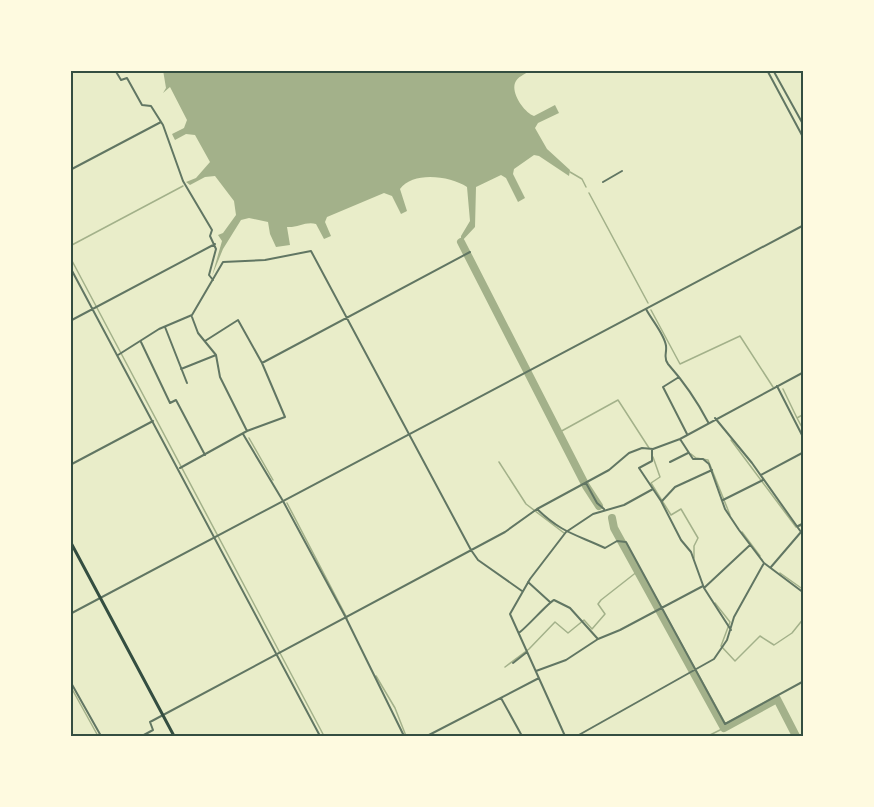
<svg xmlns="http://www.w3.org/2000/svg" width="874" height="807" font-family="Helvetica,sans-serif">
<rect width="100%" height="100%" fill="#e9edc9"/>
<!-- water -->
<path fill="#a3b18a" d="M163,70l367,1c-5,3 -13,6 -15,12 -4,11 10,30 19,33l21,-11 4,8 -21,10 -3,5 12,21 23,21 -1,6 -30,-20 -5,-1 -20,14 -1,5 12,24 -7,4 -12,-24 -5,-3 -25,12 -1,40 -14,15v-6l9,-15 -3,-34c-17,-11 -54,-16 -67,2l7,22 -6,3 -9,-18 -8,-3 -57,24 -2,5 6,14 -7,3 -8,-15c-10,-3 -19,4 -29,3l3,18 -14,2 -6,-13 -2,-12 -19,-4 -8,2 -18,29 -11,27 10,-35 -4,-6 5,-2 13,-18 -2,-14 -19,-25 -10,1 -15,8 -4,-3 10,-4 14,-16 -15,-27 -9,-1 -11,6 -3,-6 12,-6 3,-8 -17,-33 -7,6 3,-5z"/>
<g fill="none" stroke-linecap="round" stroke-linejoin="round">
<!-- stream -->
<path stroke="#a3b18a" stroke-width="1.5" d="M570,172l12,7 4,8
M589,193l59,110
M70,246l113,-60
M70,257l254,479
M651,310l29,54 60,-28 33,51
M783,389l14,29
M804,414l-7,4 7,13
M558,433l60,-33 31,48
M249,438l24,42
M731,440l65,87 8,-2
M691,454l5,4 12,2 22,55
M653,457l7,20 -9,6 20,32 10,-6 17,29 -4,8v12
M499,462l27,42 38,29
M287,503l60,115
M742,532l18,24
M780,573l24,17
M715,603l15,19 -9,24 14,15 25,-25 14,9 18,-12 12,-15
M505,667l24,-18 26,-27 13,11 16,-13 8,9 13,-15 -7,-10 3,-4 37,-29
M376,676l19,32 11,28
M70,690l2,-1 26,47
M708,736l16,-8"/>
<!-- river -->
<path stroke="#a3b18a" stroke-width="8" d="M461,242l125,244 13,20
M612,518l2,10 110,200 53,-29 19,37"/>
<!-- minor -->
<path stroke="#617663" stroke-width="2" d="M115,70l6,10 6,-2 15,27 9,1 12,19 20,56 29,49 -2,6 6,13 -7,26 4,5
M70,170l91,-48
M603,182l19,-11
M70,267l250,469
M646,309c5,10 19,26 20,37 1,7 -3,12 2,18 16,18 29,37 40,58
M192,317l6,16 18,22 4,22 27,54
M70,321l145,-77
M165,327l22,56
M141,342l29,61 6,-3 29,55
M118,355l41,-26 33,-14 31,-53 42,-2 46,-9 160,299 7,10 44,31
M262,363l208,-111
M181,369l35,-14
M679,377l-16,10 24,47
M777,386l27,53
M715,418l37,45 49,69 -30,35
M243,434l40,67 62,115 59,120
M680,439l13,20h10l6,5 16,45 14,21 25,33 40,30
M652,450v11l-13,7 22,33 20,39 10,12 13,36 27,42
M670,462l18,-9
M70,465l83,-44
M180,468l67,-37 38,-14 -23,-54 -24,-43 -33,21
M761,475l43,-23
M586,483l11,20 7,6
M723,500l40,-20
M662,501l13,-14 37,-17
M537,509c25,24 38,25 68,39l12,-7 9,1 99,182 79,-43
M798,526l6,-3
M528,582l22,20
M704,588l46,-43
M520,632c8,-6 29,-30 34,-32l16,8 27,30
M513,663l14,-11
M536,671l30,-11 32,-21 22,-9 83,-44
M70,681l31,55
M501,698l21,38
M142,736l11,-6 -3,-8 355,-190 32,-23 72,-39 20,-17 13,-5 11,1 27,-10 124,-67
M427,736l112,-58
M565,736l-55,-122 20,-35 36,-47 27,-18 31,-9 29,-16
M577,736l137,-77 13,-19 7,-23 30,-54"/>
<!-- tertiary -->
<path stroke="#617663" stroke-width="2" d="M767,70l37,69
M773,70l31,56
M70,614l734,-389"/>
<!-- primary -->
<path stroke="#344e41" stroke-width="3" d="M70,541l104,195"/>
</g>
<!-- border -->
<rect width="874" height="807" fill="none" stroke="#fefae0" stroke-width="144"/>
<rect x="72" y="72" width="730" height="663" fill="none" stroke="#344e41" stroke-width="2"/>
</svg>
